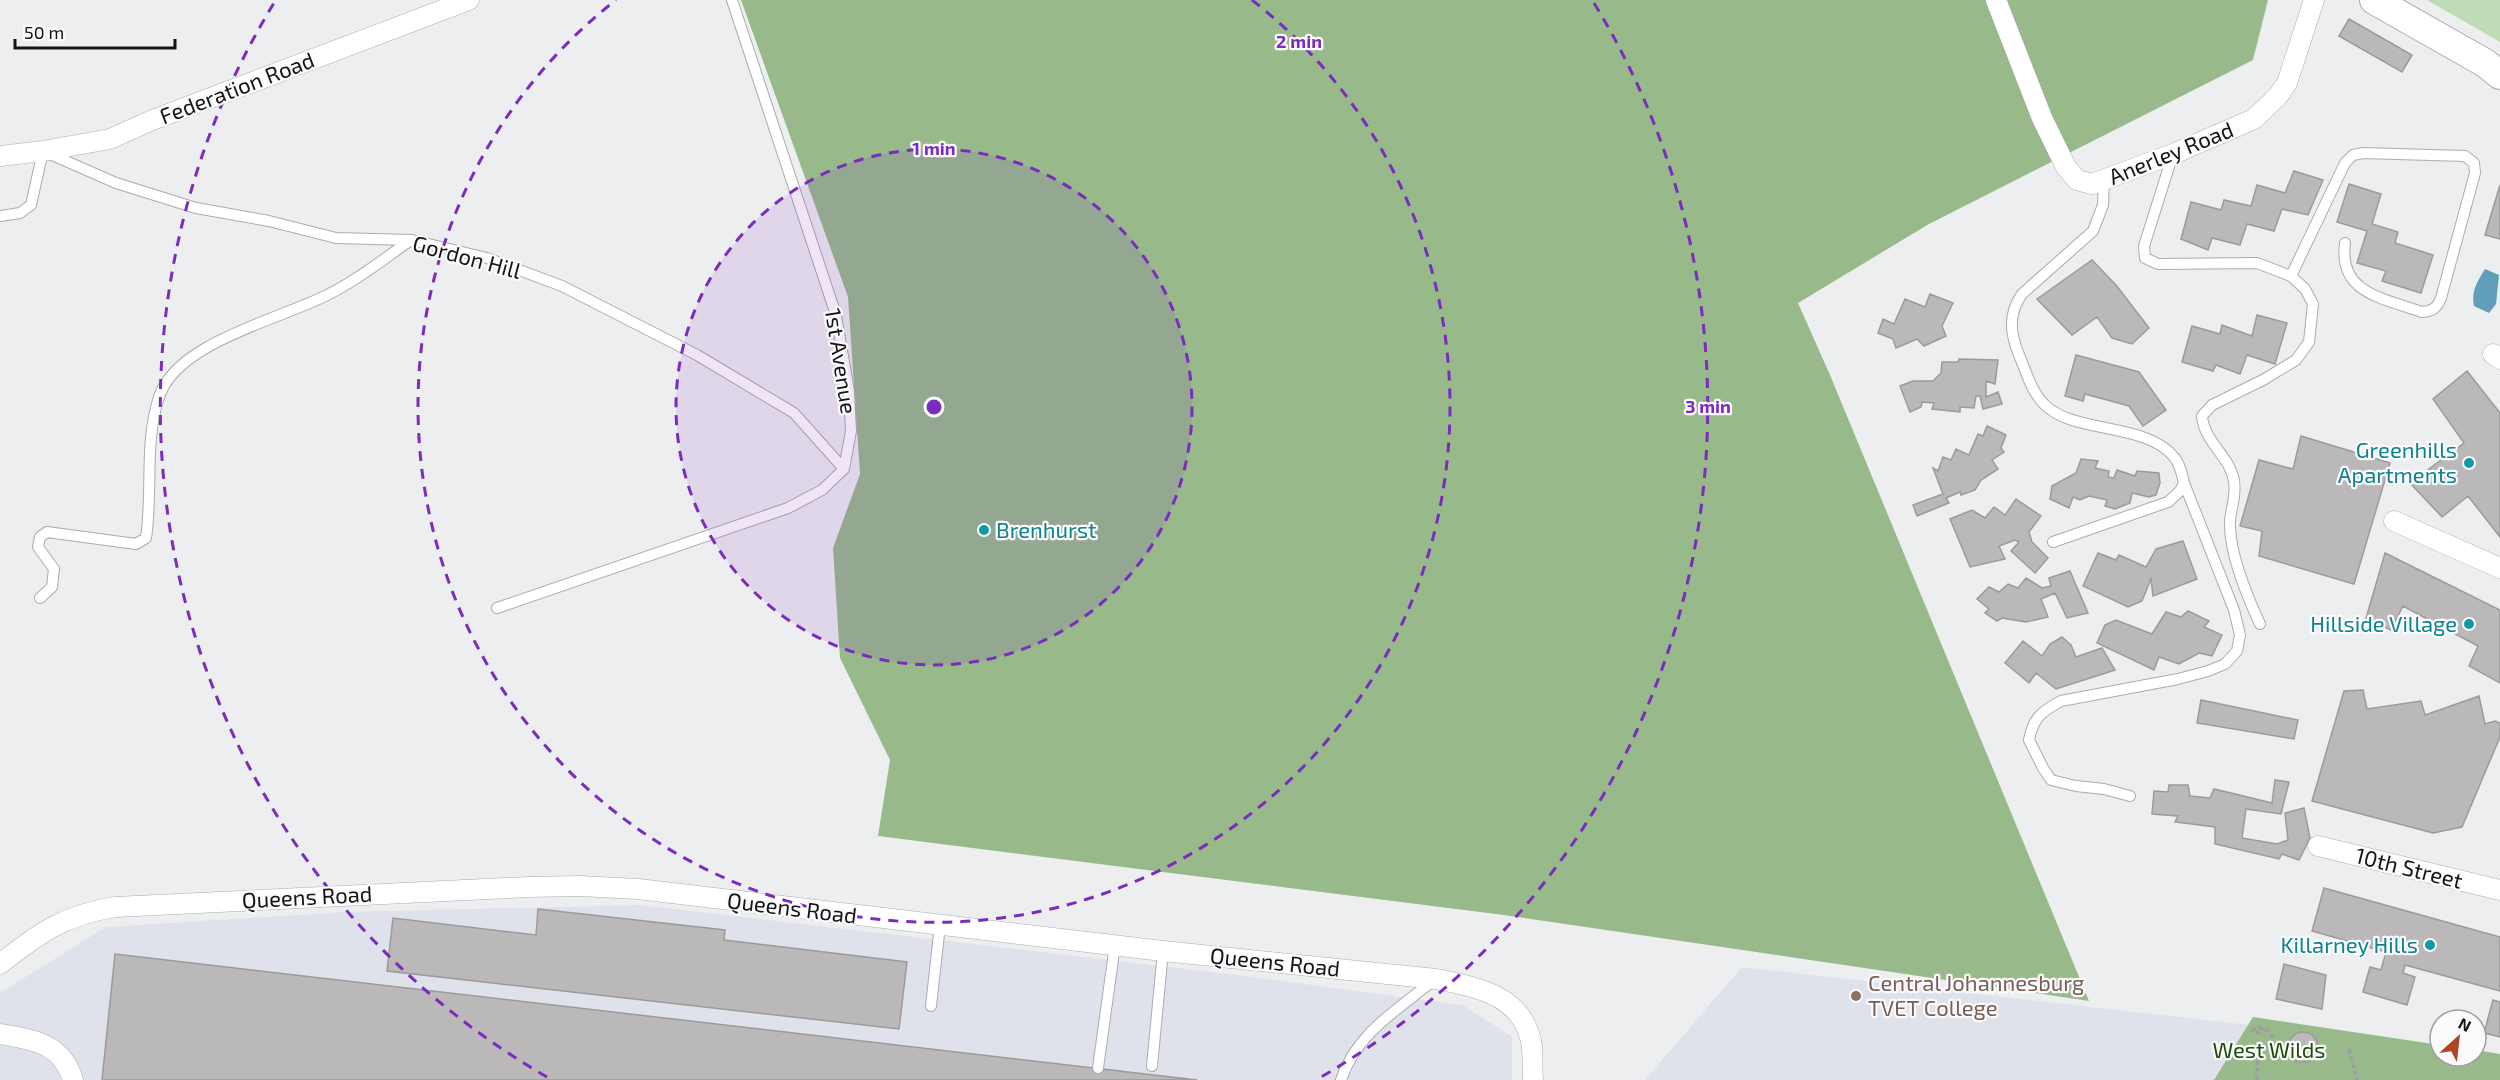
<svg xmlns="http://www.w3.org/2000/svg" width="2500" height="1080" font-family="'Exo 2',sans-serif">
<rect width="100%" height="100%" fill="#edeef0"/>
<!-- built -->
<path fill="#dfe2eb" d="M641,905l579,68 243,32 49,32v43h-1512v-87l106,-66 238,-15z
M1742,967l507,58 -35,55h-569z"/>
<!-- green -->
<path fill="#c0dcb6" d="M2427,0h73v42z"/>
<!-- forest -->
<path fill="#98ba8b" d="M741,0h1527l-15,60 -324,164 -131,79 32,72 259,626 -585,-86 -626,-79 12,-76 -50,-102 -7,-110 27,-74 -12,-177z
M2253,1017l187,28v11h36v-6l24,4v26h-286z"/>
<!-- water -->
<path fill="#619ebc" d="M2485,269l14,6 -3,29 -7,9 -15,-7c-3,-15 3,-24 11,-37z"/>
<!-- building -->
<path fill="#bab8b8" stroke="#9c9a9a" stroke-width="1.5" d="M2349,19l63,36 -10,17 -63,-36z
M2294,171l29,9 -15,35 -26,-6 -8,22 -27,-7 -7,21 -28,-7 -4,12 -27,-11 10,-37 30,8 3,-10 27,6 6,-21 28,8z
M2349,184l32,10 -9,30 26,8 -3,11 38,12 -12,38 -39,-12 4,-10 -29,-8 10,-32 -30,-9z
M2500,185v54l-15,-4z
M2092,260l24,25 33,43 -17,16 -20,-6 -15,-21 -25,18 -35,-36z
M1930,294l23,9 -11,23 4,10 -22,10 -7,-7 -21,9 -3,-9 -15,-6 5,-14 11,5 11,-25 20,8z
M2257,315l30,8 -12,41 -28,-9 -7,19 -24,-9 -3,6 -31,-9 10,-36 28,8 2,-9 30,11z
M2076,355l63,17 27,38 -23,16 -14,-20 -44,-12 -2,7 -18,-5z
M1959,359l39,1 -3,24 -9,-3v16l12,-5 4,12 -19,5 -3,-13h-4l-2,12 -14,-1v5l-28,-3 2,-6 -12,-1 -1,5 -11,5 -10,-26 13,-5h20l8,-8 1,-11h16z
M2467,371l33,42v124l-32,-41 -26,21 -32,-34 54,-40 -31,-44z
M1987,426l19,9 -5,13 3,4 -12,8 6,9 -17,11 -6,10 -14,5 -1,-3 -14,6 3,5 -32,13 -4,-11 30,-11 -10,-26 5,3 5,-14 8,3 5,-11 13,6 9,-21 5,2z
M2301,436l89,27 -36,121 -95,-28 3,-25 -22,-5 19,-66 34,9z
M2081,459l17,2 -3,7 14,3 -1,6 6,1 3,-8 18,6 2,-5 22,2 1,10 -4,12 -7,2 -17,-4 -2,10 -15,6 -10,-3 2,-6 -18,-4 -9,4 -7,-3 -4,11 -19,-9 2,-13 24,-13z
M2016,499l25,17 -12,16 3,10 16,16 -13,15 -24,-22 8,-9 -4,-2 -16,6 6,13 -35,8 -20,-48 22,-9 13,8 9,-11 11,8z
M2183,541l14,38 -44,17 -2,-17 -9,22 -14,6 -45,-21 15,-33 18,7 3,-5 27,12 10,-18z
M2385,553l115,57v73l-31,-17 9,-20 -75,-40 -12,24 -25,-12z
M2070,571l18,42 -21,5 -12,-25 -14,6 7,18 -22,5 -24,-4 -5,3 -12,-8 4,-4 -12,-10 12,-12 10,5 9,-8 10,4 8,-10 16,10 9,-2 -2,-8z
M2188,611l21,10 -5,6 18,8 -10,21 -13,-3 -20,11 -20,-7 -5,13 -57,-27 8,-18 11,-5 36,14 14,-22 15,5z
M2062,637l9,8 5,12 26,-9 13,22 -59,19 -20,-16 -7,10 -24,-20 18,-22 19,15 8,-12z
M2363,690l4,19 54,-8 4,14 54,-19 6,28 10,-3 5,2v14l-38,90 -29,6 -121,-32 32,-110z
M2201,700l97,20 -4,19 -97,-16z
M2275,780l14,2 -8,32 -35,-5 -4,29 35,6 11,-4 -3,-27 19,-5 6,30 -11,22 -17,-6 -3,5 -64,-15v-17l-40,-5 3,-6 -26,-2 2,-23 14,1 1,-7h19l2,11 20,2 4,-9 58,14z
M2324,888l176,49v54l-95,-26 -2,8 12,4 -8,28 -44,-13 7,-25 11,3 5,-18 -74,-21z
M538,909l187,21 -1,10 183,22 -8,67 -512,-58 6,-53 143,17z
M115,954l1082,126h-1095z
M2284,964l42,11 -4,34 -46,-10z
M2493,1000l7,2v35l-16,-4z
M2288 1047a15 15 0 1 1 30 0a15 15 0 1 1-30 0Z"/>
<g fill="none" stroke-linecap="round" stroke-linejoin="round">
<!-- lane casing -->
<g stroke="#acacae" stroke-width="12">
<path id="lane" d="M2173,154l-29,92 1,12 13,6 99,-1 34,13 14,13 8,15 -4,38 -13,18 -33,20 -51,25 -10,11c2,26 28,40 32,65 3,16 -5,31 -4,46 1,31 17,69 30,97
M0,216l20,-3 11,-8 12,-54 73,32 80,25 73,13 67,17 76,2 75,18 75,28 135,69 97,58 50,56
M2291,276l54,-113 8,-8 10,-2 102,3 9,7 1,10 -34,125c-4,10 -8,13 -19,14 -38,-14 -84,-18 -77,-69
M2053,542l115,-40 12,-11 4,-8c-2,-9 -4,-19 -10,-26 -28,-35 -102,-23 -130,-53 -13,-13 -18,-33 -25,-49 -9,-22 -11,-41 3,-61l71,-63 10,-26 1,-25
M40,598l12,-11 2,-18 -16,-22 2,-10 7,-5 89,12 10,-6c7,-47 -2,-95 13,-141 18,-56 124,-78 172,-104 28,-14 54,-35 80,-53
M497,608l291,-100 34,-18 22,-21 7,-38 -2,-40 -13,-76 -104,-315
M2130,796l-26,-7 -28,-3 -25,-6 -8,-12 -14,-28c4,-22 13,-29 32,-39l117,-22 30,-8 17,-7 12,-13 3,-16 -6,-25 -50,-127
M931,1006l9,-81
M1152,1066l11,-115
M1098,1068l17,-123
M1341,1080c16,-48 57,-70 94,-101"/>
</g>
<!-- street casing -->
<g stroke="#acacae" stroke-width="21">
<path id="street" d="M1996,0l46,118 24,49 11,13 15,4 81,-30 81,-35 24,-23 9,-13 27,-83
M0,156l43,-5 67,-12 40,-18 319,-121
M2493,354l7,5
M2394,521l106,47
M2318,846l182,44
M0,964c39,-31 64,-49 115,-57l413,-20 52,-1 58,3 525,62 273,28c41,8 89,16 96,68 1,11 0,22 1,33
M0,1034c34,6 62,9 73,46"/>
</g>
<!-- secondary casing -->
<g stroke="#acacae" stroke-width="30">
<path id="secondary" d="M2374,0l111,63 15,12"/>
</g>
<!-- path -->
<path stroke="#9e9fa0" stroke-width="4" stroke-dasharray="4.5 3" stroke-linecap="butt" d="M2349,1049l8,31
M2257,1080l1,-31 15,-5c1,-10 -9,-18 -18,-17l-2,4 6,2 5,-4"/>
<!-- lane -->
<use href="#lane" stroke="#fff" stroke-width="10"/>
<!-- street -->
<use href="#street" stroke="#fff" stroke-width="20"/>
<!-- secondary -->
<use href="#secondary" stroke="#fff" stroke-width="28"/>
</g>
<!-- distance rings -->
<circle cx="934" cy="407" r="258" fill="#7b2cbf" fill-opacity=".12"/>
<g fill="none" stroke="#7b2cbf" stroke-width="3" stroke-dasharray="10 8">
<circle cx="934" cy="407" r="258"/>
<path d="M1252 0A516 516 0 1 1 616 0"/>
<path d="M547 1077A774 774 0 0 1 274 3M1594 3A774 774 0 0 1 1321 1077"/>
</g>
<!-- markers -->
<g fill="#0f9aa8" stroke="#fbfbfe" stroke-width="2">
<circle cx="2469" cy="463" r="6"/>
<circle cx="984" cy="530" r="6"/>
<circle cx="2469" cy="624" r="6"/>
<circle cx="2430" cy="945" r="6"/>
</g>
<circle fill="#8d6e63" stroke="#fbfbfe" stroke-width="2" cx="1856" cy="996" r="6"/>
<g text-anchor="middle" stroke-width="4.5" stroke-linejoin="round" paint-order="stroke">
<!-- street labels -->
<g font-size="22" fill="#141415" stroke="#fbfbfe">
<text transform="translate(237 88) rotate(-21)" y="8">Federation Road</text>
<text transform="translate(2171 153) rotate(-22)" y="8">Anerley Road</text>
<text transform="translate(467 257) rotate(15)" y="8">Gordon Hill</text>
<text transform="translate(841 361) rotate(81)" y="8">1st Avenue</text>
<text transform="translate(2409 868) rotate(14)" y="8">10th Street</text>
<text transform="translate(307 897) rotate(-3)" y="8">Queens Road</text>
<text transform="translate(792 908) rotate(7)" y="8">Queens Road</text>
<text transform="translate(1275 962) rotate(6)" y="8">Queens Road</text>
</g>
<!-- culture labels -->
<g font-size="22" fill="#0d838f" stroke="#fbfbfe" text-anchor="end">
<text x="2457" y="458">Greenhills<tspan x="2457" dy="25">Apartments</tspan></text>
<text x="996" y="538" text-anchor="start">Brenhurst</text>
<text x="2457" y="632">Hillside Village</text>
<text x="2418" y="953">Killarney Hills</text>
</g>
<!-- education labels -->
<g font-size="22" fill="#785e54" stroke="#fbfbfe" text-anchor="start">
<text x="1868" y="991">Central Johannesburg<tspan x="1868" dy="25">TVET College</tspan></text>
</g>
<!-- park labels -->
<g font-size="22" fill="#1f4b06" stroke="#fbfbfe">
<text x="2269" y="1058">West Wilds</text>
</g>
</g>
<circle cx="934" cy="407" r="9" fill="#7b2cbf" stroke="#fbfbfe" stroke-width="3"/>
<g font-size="18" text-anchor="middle" font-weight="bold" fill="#7b2cbf" stroke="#fbfbfe" stroke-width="4.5" stroke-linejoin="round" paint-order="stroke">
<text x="1299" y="48">2 min</text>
<text x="934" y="155">1 min</text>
<text x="1708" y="413">3 min</text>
</g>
<!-- north arrow -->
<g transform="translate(2458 1038) rotate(27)"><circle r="28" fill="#fbfbfe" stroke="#9f9fa1" stroke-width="1.5"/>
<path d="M0-4.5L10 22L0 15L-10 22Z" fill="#ad4624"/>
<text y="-9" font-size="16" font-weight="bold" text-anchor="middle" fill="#141415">N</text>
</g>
<!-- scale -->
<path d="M15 39v9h160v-9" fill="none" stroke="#141415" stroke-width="3"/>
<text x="24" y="39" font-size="18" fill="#141415" stroke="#fbfbfe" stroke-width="4.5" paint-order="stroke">50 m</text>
</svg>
